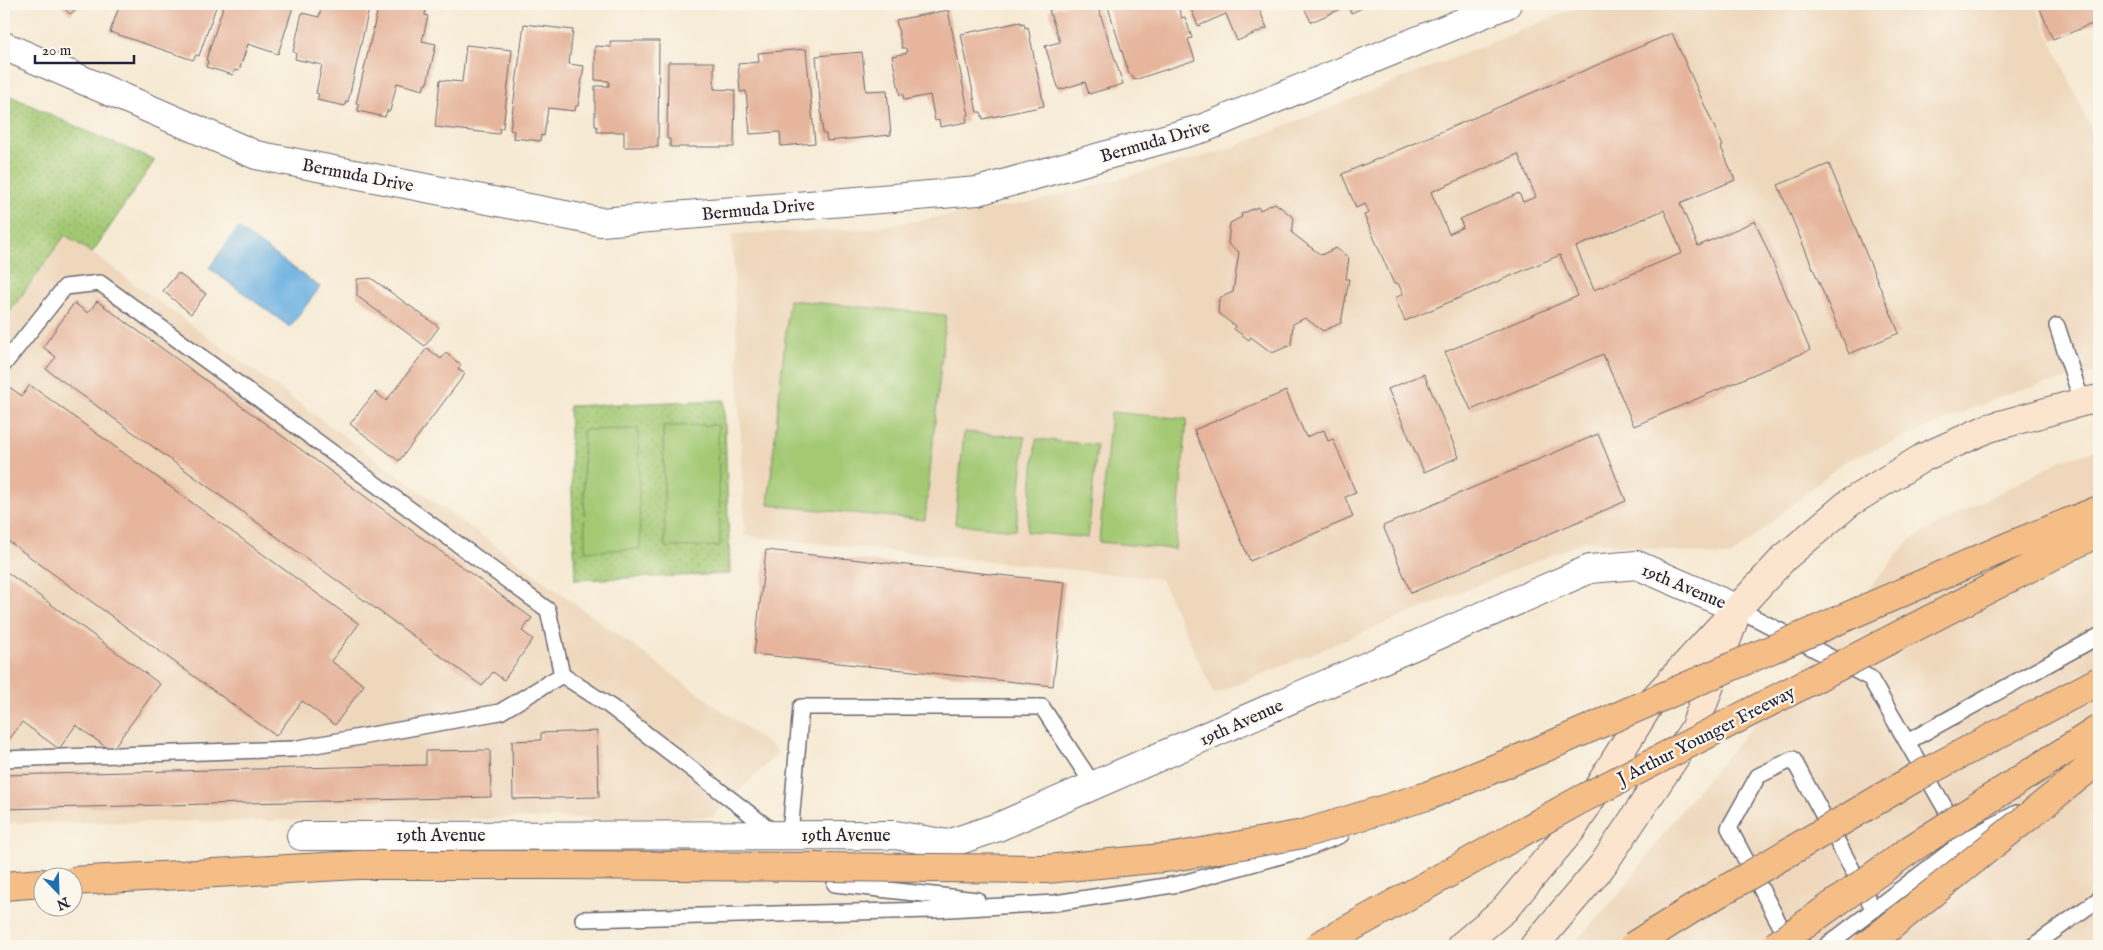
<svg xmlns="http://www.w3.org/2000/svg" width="2103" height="950" font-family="'IM FELL English',serif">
<defs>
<pattern id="grass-dots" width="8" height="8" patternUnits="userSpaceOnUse" patternTransform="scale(1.25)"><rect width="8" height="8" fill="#a3c973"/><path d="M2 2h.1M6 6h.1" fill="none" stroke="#8cac64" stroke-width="1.8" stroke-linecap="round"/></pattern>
</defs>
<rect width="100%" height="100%" fill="#fbf7ec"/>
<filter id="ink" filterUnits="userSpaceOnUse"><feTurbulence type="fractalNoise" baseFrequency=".02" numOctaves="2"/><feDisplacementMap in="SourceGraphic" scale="10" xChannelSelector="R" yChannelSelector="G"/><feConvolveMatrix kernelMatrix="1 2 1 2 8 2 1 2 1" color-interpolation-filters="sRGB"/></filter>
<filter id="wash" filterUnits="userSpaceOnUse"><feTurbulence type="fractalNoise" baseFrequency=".0096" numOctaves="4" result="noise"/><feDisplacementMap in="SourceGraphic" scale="20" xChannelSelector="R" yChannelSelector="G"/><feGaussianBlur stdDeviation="1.12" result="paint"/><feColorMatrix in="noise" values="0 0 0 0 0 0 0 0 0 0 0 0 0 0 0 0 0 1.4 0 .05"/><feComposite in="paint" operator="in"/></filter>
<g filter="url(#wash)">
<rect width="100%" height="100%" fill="#f6ead4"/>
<!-- built -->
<path fill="#eed7bb" d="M1586,4h449l64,143v225l-87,20 -170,71 -112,94 -145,-16 -371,153 -53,-115 -416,-43 -13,-302 133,-5 169,-27 189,-51z
M65,235l27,18 687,499 -66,65 -709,6v-503z
M2099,449v497h-528l50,-54 57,-78 233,-275 151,-79z"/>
<!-- grass -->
<path fill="url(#grass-dots)" stroke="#627657" d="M4,93l86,40 65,27 -63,93 -27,-18 -61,85z
M724,400l6,174 -155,6 -6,-174z"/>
<!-- garden -->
<path fill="#a3c973" stroke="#627657" d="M789,300l157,15 -21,205 -157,-15z
M1111,412l76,7 -12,130 -76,-7z
M718,425l2,121 -55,1 -2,-121z
M638,429l2,120 -55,2 -2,-121z
M964,432l61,5 -9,93 -61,-6z
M1036,439l61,6 -9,93 -61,-6z"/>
<!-- water -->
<path fill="#6bb0e1" stroke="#46698e" d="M238,228l82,59 -30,40 -81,-59z"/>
<g id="blocks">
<!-- building -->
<path fill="#e6b59c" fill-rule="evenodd" d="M60,4h22l-12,10z
M120,4h97l-18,52 -3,-1 -3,5 -83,-28z
M224,4h70l-16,50 -30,-10 -9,27 -4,-1 -2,5 -27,-8 2,-6 -2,-1z
M322,4h48l-22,98 -2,-1 -1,5 -28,-6 2,-6 -3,-1 6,-28 -27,-6 1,-6 -3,-1 9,-39 17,4z
M379,4h30l17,5 -1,6 3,1 -6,25 14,3 -9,40h-2l-2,6 -26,-7 -7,28h-3l-2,6 -27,-6 1,-7h-3z
M1070,4h27l26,80 -34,10 -4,-12 -26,8 -14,-44 15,-4 -11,-32z
M1107,4h70l5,14 3,-1 7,21 -4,1 7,21 -61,20 -3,-6h-2z
M1189,4h68l10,24 -30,13 -11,-27 -28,12z
M1302,4h69l-20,9 -3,-7 -37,16z
M2038,4h61v17l-46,19z
M948,10l21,105 -3,1 1,6 -27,5 -1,-7 -4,1 -5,-26 -26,5 -1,-6 -3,1 -8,-39 15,-3 -1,-5h-4l-6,-28z
M1021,22v2l3,-1 1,5 3,-1 16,79 -61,13 -2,-7h-4l-16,-78z
M524,24l49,6 -4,34 15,2 -6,40h-2l-1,5 -27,-3 -4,28 -3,-1 -1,6 -27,-3 1,-7 -4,-1z
M1672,33l51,113 -2,1 14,33 -55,23 18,43 57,-25 55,129 -176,76 -31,-72 -132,56 -26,-58 133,-56 -18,-41 -155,66 -10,-23 8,-4 -5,-11 -4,1 -30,-69 5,-2 -4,-9 -9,4 -14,-34zM1518,154l18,43 -13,5 -4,-9 -59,26 3,8 -14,7 -18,-42zM1664,210l18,43 -88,37 -18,-43z
M610,41h49l-1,106h-34v-15h-27v-6h-2v-40h14v-5l-14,-1v-34l16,1z
M466,45l46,5 -9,78h-3l-1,6 -64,-7 5,-47 22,2z
M806,49l9,94 -34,3 -1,-14 -30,2 -4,-43 -6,1 -2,-28 21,-2 -1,-9z
M862,52l4,39 21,-1 4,45 -64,6 -1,-7h-3l-7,-78z
M668,62h46v27l21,1 -1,57h-64v-8h-3z
M1829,164l70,169 -50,21 -71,-169z
M1275,203l19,15 -2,15 29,22 15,-7 13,10 -3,21h3l-8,44 -18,8 -18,-13 -12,6 -2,21 -19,8 -21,-16 -2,3 -15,-11 1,-3 -17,-13 1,-15 14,-6 6,-40 -11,-8 2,-21 12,-6 -1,-3 17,-7 2,3z
M178,273l28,21 -15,20 -28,-23z
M371,278l68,49 -14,19 -68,-50v-17z
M97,301l435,317 -10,13 11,8 -29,41 -11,-8 -11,14 -436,-317 10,-12 -13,-10 31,-44 14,10z
M427,348l14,11 5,-6 15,12 -3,4 7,5 -66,87 -49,-37 25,-32 11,9z
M1424,374l35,83 -35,15 -36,-83z
M30,385l329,239 -28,37 33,24 -29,40 -33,-24 -26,35 -272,-198v-147l4,-5 14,10z
M1286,391l20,46 18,-7 4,11 5,-2 23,54 -11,4 8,20 -103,44 -56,-131z
M1598,434l28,67 -215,92 -28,-67z
M766,550l299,32 -12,104 -299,-32z
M4,570l156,114 -49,67 -35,-26 -17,24 -37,-27 -18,25z
M597,731l2,66 -86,2 -1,-58 29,-1v-7z
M490,750l1,47 -487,12v-34l422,-10v-14z"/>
</g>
</g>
<g filter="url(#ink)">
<use href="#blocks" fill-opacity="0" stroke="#6c6871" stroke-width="1"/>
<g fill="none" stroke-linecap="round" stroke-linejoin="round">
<!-- lane casing -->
<g stroke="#6c6871" stroke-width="18">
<path id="lane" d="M2057,326l25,76
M4,364l61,-77 35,-4 448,327 14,65
M1738,609l132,69 94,163
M1907,742l192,-106
M4,759l289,-10 207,-37 62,-37 49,32 165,127
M790,835l11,-128h241l52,79
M835,884l142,16
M583,919l349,-9 123,-7 124,-19 127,-35 35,-14
M1790,944l-61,-116 29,-52 35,-17 81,151
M1826,946l138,-105 53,-28
M2033,946l66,-47"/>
</g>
<!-- street casing -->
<g stroke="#6c6871" stroke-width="30">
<path id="street" d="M4,46l252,109 345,67 377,-31 226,-63 303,-124
M301,836l594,-1 53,9 50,-17 592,-258 47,-4 101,44"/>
</g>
<!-- secondary casing -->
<g stroke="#6c6871" stroke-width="30">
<path id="secondary" d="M1461,946l44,-37 68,-81 78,-126 133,-144 65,-55 75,-46 65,-29 93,-26 17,-3
M1534,946l68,-80 92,-137 40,-109"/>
</g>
<!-- highway casing -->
<g stroke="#6c6871" stroke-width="30">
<path id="highway" d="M4,886l38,-3"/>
</g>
<!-- lane -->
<use href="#lane" stroke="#fff" stroke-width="15"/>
<!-- street -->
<use href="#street" stroke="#fff" stroke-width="28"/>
<!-- secondary -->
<use href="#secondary" stroke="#fbe5cf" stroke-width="28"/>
<!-- highway -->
<use href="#highway" stroke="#f6be87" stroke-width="28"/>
<!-- highway-bridge casing -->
<g stroke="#6c6871" stroke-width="30" stroke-linecap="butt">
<path id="highway-bridge" d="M72,881l286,-16h204l484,4 128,-12 129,-23 124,-38 113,-46 469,-204 90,-36
M1318,946l260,-145 521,-269
M1633,946l59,-37 223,-131 184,-97
M1775,946l136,-97 188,-120
M1866,946l233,-186"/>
</g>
<!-- highway-bridge -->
<use href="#highway-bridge" stroke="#f6be87" stroke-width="28"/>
</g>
</g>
<g text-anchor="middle" stroke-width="4.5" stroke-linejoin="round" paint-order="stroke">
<!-- street labels -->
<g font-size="18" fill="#22223b" stroke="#fbf7ec">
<text transform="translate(1155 141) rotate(-16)" y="6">Bermuda Drive</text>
<text transform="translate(358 175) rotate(11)" y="6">Bermuda Drive</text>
<text transform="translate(758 209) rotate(-5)" y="6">Bermuda Drive</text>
<text transform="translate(1684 586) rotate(23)" y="6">19th Avenue</text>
<text transform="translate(1241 722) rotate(-24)" y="6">19th Avenue</text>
<text transform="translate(1706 735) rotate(-27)" y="6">J Arthur Younger Freeway</text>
<text x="441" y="841">19th Avenue</text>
<text x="846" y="841">19th Avenue</text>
</g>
</g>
<!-- margin -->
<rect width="2103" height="950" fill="none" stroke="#fbf7ec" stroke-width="20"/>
<!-- north arrow -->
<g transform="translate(58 892) rotate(157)"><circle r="24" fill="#fbf7ec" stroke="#a4a2a5"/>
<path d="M0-4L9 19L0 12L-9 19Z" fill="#1f6fb2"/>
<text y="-8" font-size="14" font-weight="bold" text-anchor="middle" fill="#22223b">N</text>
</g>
<!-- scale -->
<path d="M35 55v8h99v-8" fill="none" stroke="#22223b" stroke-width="2.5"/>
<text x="42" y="55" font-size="15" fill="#22223b" stroke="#fbf7ec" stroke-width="4" paint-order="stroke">20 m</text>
</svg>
